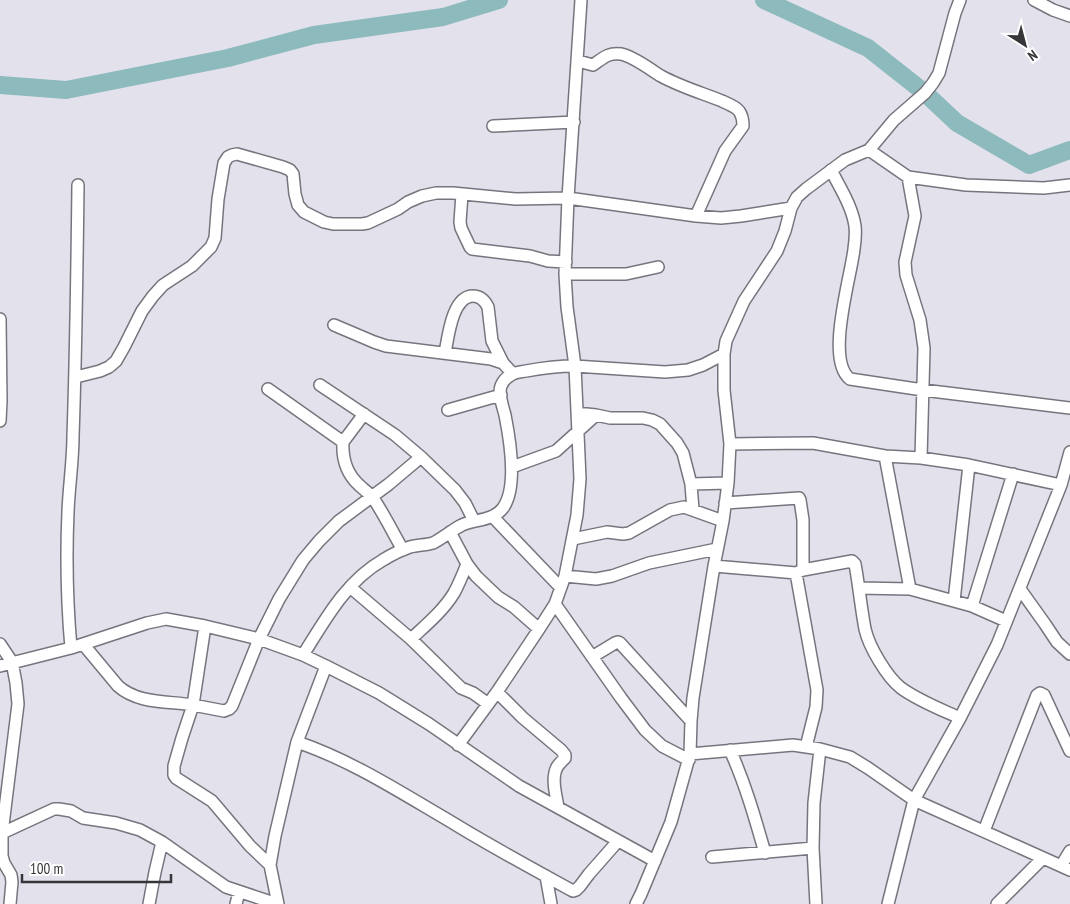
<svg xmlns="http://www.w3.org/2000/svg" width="1070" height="904" font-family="'PT Sans Narrow',sans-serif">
<rect width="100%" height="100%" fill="#e3e2ec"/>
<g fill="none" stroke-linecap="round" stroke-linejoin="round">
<!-- river -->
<path stroke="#8dbabd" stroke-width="18" d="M764,0l104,48 57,45 32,30 72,42 41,-15
M0,85l66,5 162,-32 86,-23 129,-18 56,-17"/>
<!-- minor casing -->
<g stroke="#76757e" stroke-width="14">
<path id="minor" d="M581,0l-13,198 -3,76 2,33 8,59 90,6 23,-2 15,-5 21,-11
M1034,0l19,10 17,6
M578,61l15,4c9,-6 15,-13 28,-11 12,2 30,16 40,22 20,11 41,17 61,25 6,3 13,5 17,10 3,4 4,10 4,15l-18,25 -29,65
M493,126l81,-4
M869,150l39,27 58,8 78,3 26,-3
M831,170c9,18 21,36 24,56 1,8 0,16 -1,23 -3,28 -29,111 -4,130l73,11 147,18
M908,177l7,39 -10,46 1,13 14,45 4,28 -3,110
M462,194l-2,28 1,6 9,19 2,2 58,7 18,5 18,1
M565,274h61l32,-7
M0,319l1,82 -1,20
M334,325l40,17 12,4 105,13 12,4 10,11
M445,353c3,-15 7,-57 28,-57 7,0 12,5 15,11l4,34 11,22
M76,377l24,-6 9,-4 7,-6 8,-14 18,-36 11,-15 10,-11 29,-19 19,-19 4,-9 3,-39 6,-36 4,-6 4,-2 5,-1 46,13 7,3 3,4 2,20 3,11 6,7 20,10 9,2h29l6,-1 30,-14 10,-7 14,-6 14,-3h17l63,6 52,-1 128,18 25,2 20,-2 50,-8
M320,385l75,50 26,22 34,33 10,13 9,18
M268,389l75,53 21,-28
M448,410l53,-15
M577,413l19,2 14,3h33l9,2 8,4 17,19 6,10 8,31 2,26
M343,442c-1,17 3,31 16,43 4,4 10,8 14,13 11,16 20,35 30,52
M730,444l83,-1 72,13 36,2 48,7 92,20
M885,456l25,133
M512,467l44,-16 40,-36
M691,484l37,-1
M725,503l74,-5 1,2 3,20v50
M493,517l67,70
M450,532l17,32 9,12 22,21 16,10 25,22
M573,539l34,-7 16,2 6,-1 41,-23 14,-3 39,14
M714,566l82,7 7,-3 49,-9 3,3c4,22 6,44 10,65 4,18 22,48 36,59 18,13 39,21 59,30
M796,573l21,117 -1,17 -10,40
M565,576l31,3 16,-3 37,-13 68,-14
M350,587l61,52 50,49 12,5 14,10
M859,588l51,1 62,17 34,15
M1020,589l25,35 12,18 13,12
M954,601l15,-136
M555,604l66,94 24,32 17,16 27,14
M972,606l41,-132
M205,626l-12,79 -11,33 -8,28v9l2,3 36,23 38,45 20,19
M411,639c15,-14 32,-28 43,-46 5,-9 9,-19 13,-29
M0,644l12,18 4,21 2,21 -16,129v23l2,7 7,12 1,7 -2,22
M83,644l35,42c20,18 50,15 75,19 10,2 21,4 31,6l5,-2 3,-3 27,-67 20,-40 24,-39 16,-19 20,-20 50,-37 32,-27
M71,648c-4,-45 -5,-91 -3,-136 1,-26 5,-51 5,-76 3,-84 4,-167 5,-251
M303,655c22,-35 43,-74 80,-95 8,-5 18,-10 27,-13 8,-2 16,-2 23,-4 10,-5 19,-13 29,-18 14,-6 31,-4 41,-17 15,-21 7,-68 2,-93 -2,-8 -7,-21 -4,-29 2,-5 6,-9 10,-11 4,-3 10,-3 15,-4 16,-3 32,-5 49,-5l5,113 -3,36 -12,61 -10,28 -16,25 -42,63 -39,53
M592,657l23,-14 3,-1 2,1 71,78
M0,666l71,-18 76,-25 19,-4 39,7 54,13 44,16 23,11 53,27 50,31 90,62 136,75
M326,666l-29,76c56,19 106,52 156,81 39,24 80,46 120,68l3,-1 4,-4 9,-12 29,-33
M497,692l26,26 38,32 4,5v3c-3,3 -6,6 -8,9 -6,11 -1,28 1,40
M730,750c15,33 25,68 35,103
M690,754l103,-9 27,4 30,8 18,11 46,32 156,70
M984,831l53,-136 3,-2 4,2 26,56
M0,834l54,-25h5l12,2 12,7 33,5 24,7 22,12 64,45 51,17
M712,857l101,-9
M1061,866l9,-15
M546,876l5,28
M149,904l6,-32 7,-30
M236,904l3,-12
M278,904l-8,-39 5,-29 22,-94
M636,904l5,-10 30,-72 19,-68 1,-33 2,-23 21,-132 9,-45 5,-38 2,-39 -6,-54v-36l2,-13 18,-40 33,-50 8,-20 6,-23 6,-11 9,-8 39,-29 24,-10 25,-30 31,-27 8,-10 6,-10 16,-60 5,-13
M816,904l-3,-56 1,-45 6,-54
M888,904l26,-104 46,-82 37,-73 64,-160 9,-33
M997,904l46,-46"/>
</g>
<!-- minor -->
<use href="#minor" stroke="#fff" stroke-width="11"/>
</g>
<!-- north arrow -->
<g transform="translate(1025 45) rotate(144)" stroke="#ffffff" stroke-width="4" paint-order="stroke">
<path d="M0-4L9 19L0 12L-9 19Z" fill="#36363a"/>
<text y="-8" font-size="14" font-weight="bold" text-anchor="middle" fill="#36363a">N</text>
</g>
<!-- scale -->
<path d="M22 874v8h149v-8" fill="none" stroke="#36363a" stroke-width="2.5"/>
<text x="30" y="874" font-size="15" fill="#36363a" stroke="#ffffff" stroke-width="4" paint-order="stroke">100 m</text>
</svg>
